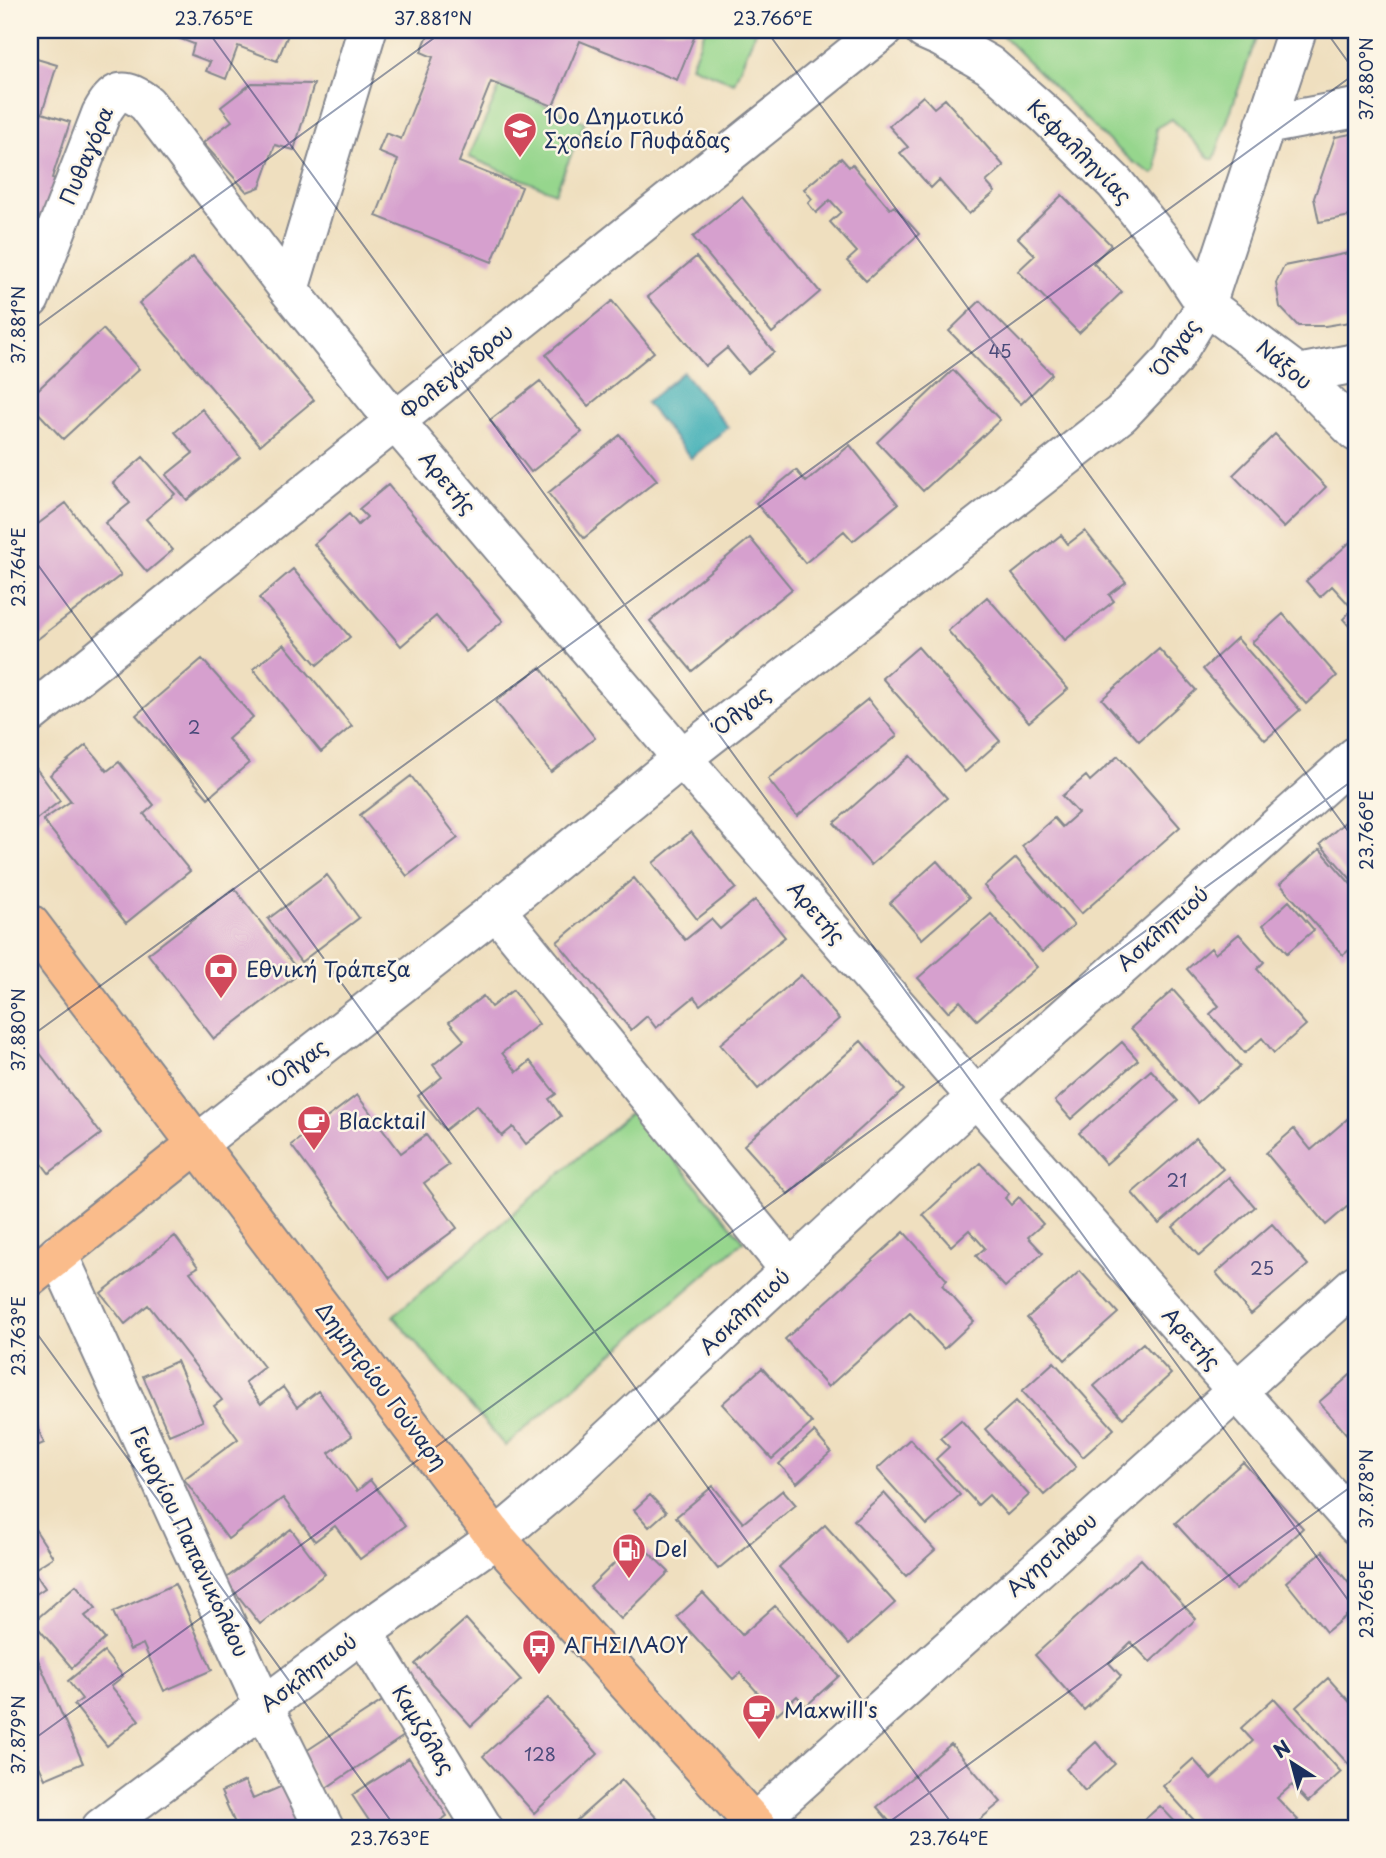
<svg xmlns="http://www.w3.org/2000/svg" width="1386" height="1858" font-family="'Playpen Sans',sans-serif">
<rect width="100%" height="100%" fill="#fcf5e5"/>
<filter id="ink" filterUnits="userSpaceOnUse"><feTurbulence type="fractalNoise" baseFrequency=".0143" numOctaves="2"/><feDisplacementMap in="SourceGraphic" scale="14" xChannelSelector="R" yChannelSelector="G"/><feConvolveMatrix kernelMatrix="1 2 1 2 8 2 1 2 1" color-interpolation-filters="sRGB"/></filter>
<filter id="wash" filterUnits="userSpaceOnUse"><feTurbulence type="fractalNoise" baseFrequency=".00686" numOctaves="4" result="noise"/><feDisplacementMap in="SourceGraphic" scale="28" xChannelSelector="R" yChannelSelector="G"/><feGaussianBlur stdDeviation="1.57" result="paint"/><feColorMatrix in="noise" values="0 0 0 0 0 0 0 0 0 0 0 0 0 0 0 0 0 1.4 0 .05"/><feComposite in="paint" operator="in"/></filter>
<g filter="url(#wash)">
<rect width="100%" height="100%" fill="#efdfbf"/>
<!-- green -->
<path fill="#96d68d" stroke="#588276" stroke-width="2" d="M705,30h51l-22,53 -43,-17z
M997,30h262l-45,129h-4l-38,-40 -16,9 1,42 -4,4 -20,-12 -31,-27z
M500,86l85,36 -30,71 -86,-36z
M633,1111l111,130 -239,205 -112,-130z"/>
<!-- water -->
<path fill="#3daeb6" stroke="#2c6e8a" stroke-width="2" d="M683,372l45,55 -37,31 -45,-55z"/>
<g id="blocks">
<!-- building -->
<path fill="#d6a0ce" d="M157,30h133l-13,31 -39,-15 -12,33 -20,-8 4,-9 -19,-7 3,-11z
M430,30h267l-20,50 -97,-39 -27,65 -62,-24 -32,80 63,25 -30,75 -116,-46 22,-56 -20,-8 8,-19 15,6 32,-82 -12,-5z
M30,57l27,8 -15,48 28,9 -18,56 5,2 -14,45 -13,-4z
M252,83l62,1 -20,66 -19,-5 -15,42 -13,5 -44,-49 29,-22 -11,-14z
M923,96l11,12 11,-9 59,67 -18,16 9,10 -26,22 -30,-34 -8,8 -31,-35 8,-6 -19,-21z
M1356,133v82l-37,7 -5,-24 21,-61z
M841,158l8,9 3,-3 38,45 4,-3 25,28 -53,47 -19,-20 10,-9 -27,-30 11,-10 -11,-12 -14,13 -8,-10 4,-4 -8,-10z
M1062,195l49,50 -18,18 29,29 -43,41 -61,-62 17,-16 -17,-17z
M742,197l78,95 -48,41 -79,-96z
M1349,253v5l7,-2v65l-31,5h-27l-18,-19 -4,-24 8,-17z
M193,257l121,143 -54,45 -121,-142z
M696,257l78,95 -26,21 -21,-25 -22,18 -57,-69z
M612,301l42,51 -66,54 -42,-51z
M980,301l72,73 -31,30 -72,-73z
M103,329l36,40 -76,70 -33,-35v-7z
M953,370l47,50 -77,71 -46,-49z
M540,381l42,51 -51,40 -41,-52z
M202,409l38,48 -53,43 -21,-25 27,-22 -18,-21z
M1275,434l51,53 -42,41 -51,-53z
M620,435l37,45 -73,58 -36,-45z
M850,445l48,59 -45,37 -9,-10 -39,32 -49,-60 40,-33 10,12z
M143,457l32,37 -29,25 27,31 -26,22 -42,-49 25,-20 -17,-20z
M388,485l115,136 -37,31 -30,-36 -35,30 -87,-102 35,-30 9,11 9,-8 -8,-8z
M66,503l55,72 -91,70v-115z
M1085,531l41,51 -17,13 5,6 -49,39 -53,-66 49,-39 7,9z
M1356,537v97l-13,-15 10,-10 -21,-23 -12,11 -14,-16z
M750,538l42,51 -100,82 -42,-50z
M293,569l57,68 -33,28 -58,-67z
M987,597l81,92 -39,33 -81,-91z
M1283,614l54,62 -31,28 -54,-62z
M1237,638l63,72 -35,30 -62,-71z
M284,644l68,82 -31,26 -68,-83z
M918,647l82,94 -35,31 -83,-94z
M1159,649l37,41 -57,51 -37,-42z
M202,659l51,58 -25,22 21,24 -41,35 -72,-83z
M540,667l55,71 -44,34 -55,-71z
M868,699l29,37 -100,80 -29,-37z
M86,745l21,26 12,-9 35,43 -10,9 46,57 -64,52 -83,-103 28,-19 -21,-26z
M910,756l37,42 -76,67 -37,-42z
M1118,756l62,71 -99,87 -59,-68 32,-28 8,9 16,-14 -16,-17 24,-20 4,5z
M30,760l30,41 -30,23z
M411,776l47,62 -51,38 -47,-61z
M1354,814l2,3v68l-36,-41z
M691,832l45,56 -39,31 -44,-56z
M1320,849l36,41v54l-13,11 -63,-71z
M1016,858l58,67 -32,27 -58,-66z
M937,861l32,37 -47,41 -32,-36z
M327,875l32,43 -58,44 -33,-43z
M634,878l51,62 26,-21 9,10 35,-29 30,37 -85,68 -6,-8 -38,31 -9,-12 -16,14 -74,-88z
M234,888l66,85 -86,66 -66,-85z
M1289,901l25,29 -27,23 -24,-28z
M991,914l46,53 -60,53 -17,-19 -12,11 -30,-34z
M1239,934l25,28 -7,7 49,56 -32,28 -12,-15 -17,15 -35,-39 9,-8 -32,-37 24,-21 4,6z
M801,975l38,44 -81,70 -38,-45z
M513,990l26,34 -37,29 15,19 13,-11 26,33 -7,5 12,17 -35,28 -13,-17 -11,9 -25,-31 -32,25 -27,-34 24,-19 -9,-12 31,-25 -15,-18 34,-26 8,11z
M1173,990l67,76 -43,37 -66,-75z
M30,1040l71,94 -52,39 -19,-25z
M861,1041l43,49 -116,104 -44,-49z
M1122,1042l16,18 -67,59 -16,-18z
M1151,1070l27,31 -72,63 -27,-31z
M357,1095l44,58 25,-18 23,30 -25,18 33,45 -67,50 -99,-133z
M1352,1115l4,5v79l-30,26 -60,-72 28,-24 17,21z
M1196,1138l27,31 -64,55 -27,-31z
M980,1163l29,31 -4,4 6,7 8,-8 24,27 -15,13 15,16 -38,34 -29,-31 9,-8 -16,-18 -18,16 -28,-31z
M1229,1177l26,30 -56,49 -26,-29z
M1272,1224l36,41 -57,49 -35,-41z
M904,1232l43,48 -5,5 32,36 -30,28 -34,-36 -82,74 -43,-48z
M175,1236l23,31 -8,5 74,95 -19,15 16,22 22,-17 14,20 21,-16 34,45 -23,17 28,38 13,-11 35,46 -45,33 -25,-33 -20,15 -32,-43 -55,41 -44,-60 54,-40 -24,-33 8,-6 -74,-95 -23,19 -24,-31z
M1080,1271l38,42 -53,47 -38,-42z
M1143,1343l28,31 -48,44 -29,-32z
M177,1361l26,60 -34,14 -26,-59z
M1054,1362l60,67 -31,28 -61,-66z
M762,1368l50,55 -40,36 -50,-55z
M1356,1370v75l-37,-43z
M1016,1401l60,66 -32,28 -59,-66z
M30,1410l14,33 -14,6z
M961,1420l68,75 -22,20 -18,-20 -11,10 -42,-46 13,-12 -9,-9z
M814,1432l17,20 -34,31 -18,-19z
M910,1439l50,56 -33,30 -50,-56z
M1243,1462l60,66 -67,62 -61,-67z
M713,1486l30,37 40,-33 13,15 -78,64 -42,-52z
M884,1493l51,57 -29,26 -52,-56z
M650,1495l16,17 -17,15 -15,-17z
M825,1525l70,78 -46,41 -70,-77z
M33,1526l20,31 -20,13 12,18 -15,10v-70z
M291,1529l34,45 -65,50 -35,-45z
M637,1541l32,31 -48,47 -31,-32z
M1323,1551l33,41v16l-30,24 -40,-50z
M1141,1559l55,60 -46,43 -19,-20 -22,21 12,13 -37,34 -49,-55z
M175,1584l37,86 -48,21 -21,-47 -13,6 -17,-38z
M76,1585l20,23 -11,8 20,23 -33,29 -39,-46z
M703,1593l39,42 33,-29 64,70 -33,30 -9,-10 -20,18 -37,-41 -7,6 -56,-62z
M466,1619l55,61 -50,46 -56,-62z
M104,1652l19,24 -12,10 28,34 -32,26 -33,-41 8,-6 -14,-18z
M35,1653l48,110 -38,16 -15,-33v-91z
M1328,1678l28,31v53l-5,5 -55,-60z
M548,1698l50,56 -64,59 -51,-57z
M1274,1698l67,74 -33,30 -16,-17 -15,13 21,22 -9,8h-34l-2,-2 -3,2h-49l-38,-42 30,-27 18,20 42,-38 -12,-13z
M384,1700l23,34 -84,56 -23,-35z
M1096,1742l19,22 -30,27 -19,-22z
M951,1744l50,58 -24,20 6,6h-88l-18,-21z
M409,1758l38,58 -18,12h-55l-22,-33z
M622,1780l42,46 -3,2h-93z
M245,1781l8,18 34,-15 20,44h-70l-16,-36z
M1160,1806l21,22h-46z"/>
</g>
</g>
<g filter="url(#ink)">
<use href="#blocks" fill-opacity="0" stroke="#85878e" stroke-width="2"/>
<g fill="none" stroke-linecap="round" stroke-linejoin="round">
<!-- minor casing -->
<g stroke="#85878e" stroke-width="42">
<path id="minor" d="M924,30l18,8 47,27 57,50 69,68 55,68 36,54 92,69 58,58
M1265,125l91,-17
M289,290l78,-260
M30,299l71,-185c13,-24 23,-29 46,-10l142,186 106,131 287,337 294,339 380,428
M1298,374l58,-11
M30,714l853,-684
M496,910l294,360
M197,1144l299,-234 186,-152 439,-344 52,-55 33,-54 91,-275
M58,1254l206,453 60,121
M363,1632l120,196
M101,1828l262,-196 133,-94 63,-53 417,-388 380,-341
M749,1828l607,-544"/>
</g>
<!-- major casing -->
<g stroke="#85878e" stroke-width="42">
<path id="major" d="M30,924l466,614 262,290
M30,1277l167,-133"/>
</g>
<!-- minor -->
<use href="#minor" stroke="#fff" stroke-width="38"/>
<!-- major -->
<use href="#major" stroke="#fabc8b" stroke-width="38"/>
</g>
</g>
<!-- ticks -->
<path fill="none" stroke="#1b2f5e" stroke-width="2" stroke-opacity="0.45" d="M207,30l1149,1581M766,30l590,812M1325,30l31,43M30,332l415,-302M30,554l925,1274M30,1037l1326,-964M30,1324l366,504M30,1742l1326,-964M881,1828l475,-345"/>
<!-- icons -->
<defs>
<g id="school-pin" transform="scale(1.75)"><path d="M0 17L-7.5 6A9.5 9.5 0 1 1 7.5 6Z" fill="#d1495b" stroke="#fcf5e5"/><path d="M0-5L7-2L0 1L-7-2ZM-4 1L0 2.5L4 1V4Q0 6-4 4Z" fill="#fff"/></g>
<g id="bank-pin" transform="scale(1.75)"><path d="M0 17L-7.5 6A9.5 9.5 0 1 1 7.5 6Z" fill="#d1495b" stroke="#fcf5e5"/><path d="M-6-4H6V4H-6ZM0-2.3a2.3 2.3 0 1 0 0 4.6a2.3 2.3 0 1 0 0-4.6Z" fill="#fff"/></g>
<g id="cafe-pin" transform="scale(1.75)"><path d="M0 17L-7.5 6A9.5 9.5 0 1 1 7.5 6Z" fill="#d1495b" stroke="#fcf5e5"/><path d="M-5.5-4.5H6V0H3Q3 3.5 0 3.5H-2.5Q-5.5 3.5-5.5 0ZM3-3.2v2h1.7v-2ZM-6 4.5H4V6H-6Z" fill="#fff"/></g>
<g id="fuel-pin" transform="scale(1.75)"><path d="M0 17L-7.5 6A9.5 9.5 0 1 1 7.5 6Z" fill="#d1495b" stroke="#fcf5e5"/><path d="M-5.5-6h7V0h2V4h1.3V-2.5L3-4.5l.8-.8L6-3V5H2.5V1h-1V6h-7ZM-4.2-4.7v3.2H.2V-4.7Z" fill="#fff"/></g>
<g id="bus-pin" transform="scale(1.75)"><path d="M0 17L-7.5 6A9.5 9.5 0 1 1 7.5 6Z" fill="#d1495b" stroke="#fcf5e5"/><path d="M-5-6H5V4H4V6H2V4H-2V6H-4V4H-5ZM-3.5-4V0h7V-4ZM-3.5 1.2v1.5H-2V1.2ZM2 1.2v1.5H3.5V1.2Z" fill="#fff"/></g>
</defs>
<g fill-rule="evenodd">
<use href="#school-pin" x="520" y="129"/>
<use href="#bank-pin" x="221" y="970"/>
<use href="#cafe-pin" x="314" y="1122"/>
<use href="#fuel-pin" x="629" y="1550"/>
<use href="#bus-pin" x="539" y="1646"/>
<use href="#cafe-pin" x="759" y="1711"/>
</g>
<g text-anchor="middle" stroke-width="5" stroke-linejoin="round" paint-order="stroke">
<!-- number labels -->
<g font-size="18" fill="#4a4b7a">
<text x="1000" y="358">45</text>
<text x="194" y="734">2</text>
<text x="1177" y="1187">21</text>
<text x="1262" y="1275">25</text>
<text x="540" y="1761">128</text>
</g>
<!-- poi labels -->
<g font-size="21" fill="#1b2f5e" stroke="#fcf5e5" text-anchor="start">
<text x="544" y="124">10o Δημοτικό<tspan x="544" dy="24">Σχολείο Γλυφάδας</tspan></text>
<text x="246" y="977">Εθνική Τράπεζα</text>
<text x="338" y="1129">Blacktail</text>
<text x="654" y="1557">Del</text>
<text x="564" y="1653">ΑΓΗΣΙΛΑΟΥ</text>
<text x="784" y="1718">Maxwill's</text>
</g>
<!-- street labels -->
<g font-size="21" fill="#1b2f5e" stroke="#fcf5e5">
<text transform="translate(1079 152) rotate(45)" y="7">Κεφαλληνίας</text>
<text transform="translate(87 156) rotate(-67)" y="7">Πυθαγόρα</text>
<text transform="translate(1176 348) rotate(-54)" y="7">Όλγας</text>
<text transform="translate(1284 365) rotate(39)" y="7">Νάξου</text>
<text transform="translate(457 372) rotate(-39)" y="7">Φολεγάνδρου</text>
<text transform="translate(447 483) rotate(50)" y="7">Αρετής</text>
<text transform="translate(742 711) rotate(-38)" y="7">Όλγας</text>
<text transform="translate(816 913) rotate(49)" y="7">Αρετής</text>
<text transform="translate(1163 929) rotate(-42)" y="7">Ασκληπιού</text>
<text transform="translate(299 1064) rotate(-38)" y="7">Όλγας</text>
<text transform="translate(745 1312) rotate(-43)" y="7">Ασκληπιού</text>
<text transform="translate(1191 1339) rotate(48)" y="7">Αρετής</text>
<text transform="translate(381 1386) rotate(53)" y="7">Δημητρίου Γούναρη</text>
<text transform="translate(189 1542) rotate(65)" y="7">Γεωργίου Παπανικολάου</text>
<text transform="translate(1052 1555) rotate(-42)" y="7">Αγησιλάου</text>
<text transform="translate(309 1673) rotate(-37)" y="7">Ασκληπιού</text>
<text transform="translate(423 1730) rotate(59)" y="7">Καμζόλας</text>
</g>
</g>
<!-- margin -->
<rect width="1386" height="1858" fill="none" stroke="#fcf5e5" stroke-width="77"/>
<!-- north arrow -->
<g transform="translate(1292 1763) rotate(324)" stroke="#fcf5e5" stroke-width="5" paint-order="stroke">
<path d="M0-5L12 26L0 18L-12 26Z" fill="#1b2f5e"/>
<text y="-10" font-size="19" font-weight="bold" text-anchor="middle" fill="#1b2f5e">N</text>
</g>
<rect x="38" y="38" width="1310" height="1782" fill="none" stroke="#1b2f5e" stroke-width="2.5"/>
<g font-size="18" text-anchor="middle" fill="#1b2f5e">
<text x="214" y="25">23.765°E</text>
<text x="433" y="25">37.881°N</text>
<text x="773" y="25">23.766°E</text>
<text transform="translate(1367 79) rotate(-90)" y="6">37.880°N</text>
<text transform="translate(19 325) rotate(-90)" y="6">37.881°N</text>
<text transform="translate(19 567) rotate(-90)" y="6">23.764°E</text>
<text transform="translate(1367 830) rotate(-90)" y="6">23.766°E</text>
<text transform="translate(19 1030) rotate(-90)" y="6">37.880°N</text>
<text transform="translate(19 1336) rotate(-90)" y="6">23.763°E</text>
<text transform="translate(1367 1489) rotate(-90)" y="6">37.878°N</text>
<text transform="translate(1367 1599) rotate(-90)" y="6">23.765°E</text>
<text transform="translate(19 1735) rotate(-90)" y="6">37.879°N</text>
<text x="390" y="1845">23.763°E</text>
<text x="949" y="1845">23.764°E</text>
</g>
</svg>
